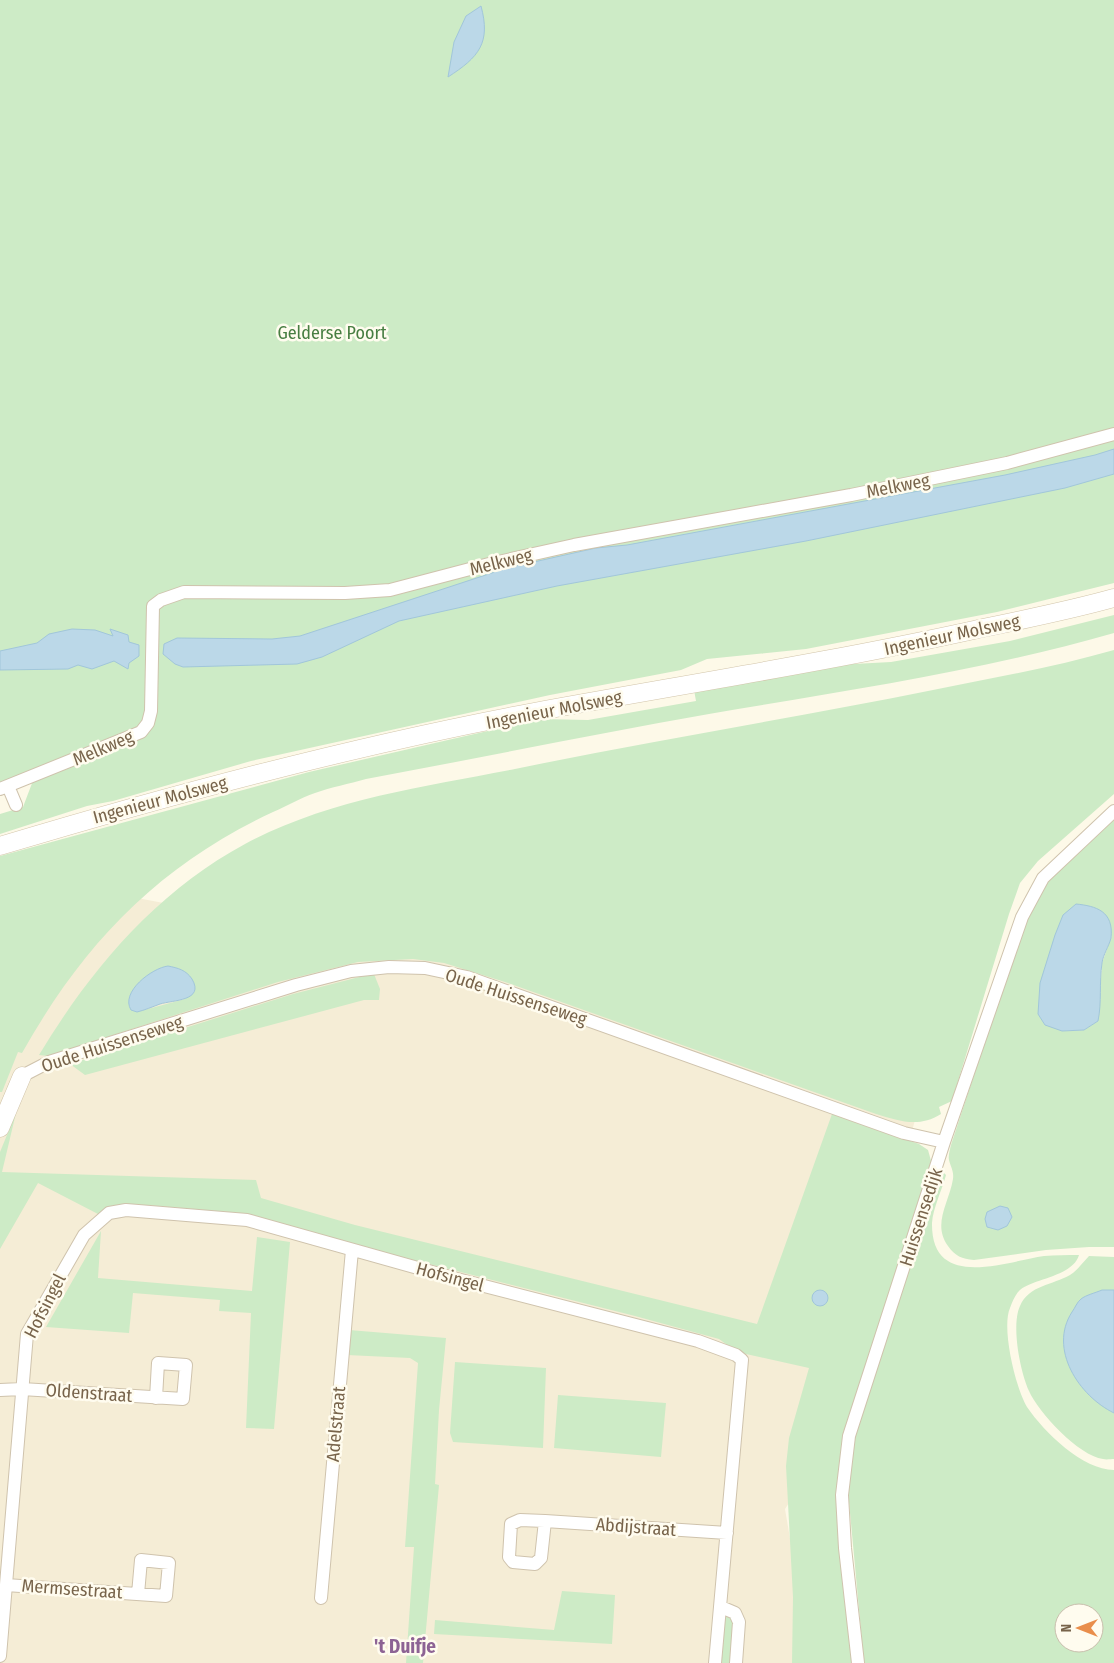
<svg xmlns="http://www.w3.org/2000/svg" width="1114" height="1663" font-family="'Fira Sans Condensed',sans-serif">
<rect width="100%" height="100%" fill="#fdf9e8"/>
<!-- residential -->
<path fill="#f5edd6" d="M95,890l364,69 456,161 -87,322 -43,67 26,154h-811v-582z"/>
<!-- green -->
<path fill="#cdebc6" fill-rule="evenodd" d="M0,0h1114v583l-117,29 -191,37 -99,10 -26,11 -131,25 -299,66 -138,40 -26,5 -87,28v-20l23,-7 11,-29 99,-38 14,-28 -8,14 -139,59z
M1114,615v18c-132,38 -270,58 -405,81 -115,20 -229,44 -343,65 -17,5 -35,8 -51,14 -15,5 -28,13 -42,19 -115,54 -189,131 -251,241l-4,-1 -16,40h-2v-236l309,-84 139,-32 93,-21 47,1 108,-19 -2,-11 141,-25 56,-3 119,-21z
M1114,650v144l-76,67 -18,22 -11,31 -57,187 -13,6 2,7c-22,14 -42,7 -65,0l-371,-132 -61,-19 -31,-4 -55,3 -80,20 -230,74 -9,-1c52,-86 117,-163 206,-211 84,-45 178,-57 270,-75 139,-29 279,-51 418,-79 60,-12 122,-23 181,-40zM129,996l56,3 -41,11 -15,-4z
M1114,817v430h-25l-43,3 -72,10c-12,-1 -19,-4 -26,-14 -16,-22 1,-43 5,-67 1,-8 -2,-11 -4,-19 -1,-4 1,-11 2,-15l76,-231 12,-24zM1112,935l-10,28 -4,58 -14,9 -22,1z
M371,974h3l6,15 -1,11h-15l-279,75 -15,-11 223,-70z
M16,1113l-14,59 254,8 5,18 94,27 402,99 75,-210 87,30 9,6 5,18 -93,299 15,196h-63l1,-66 -7,-131 3,-28 20,-70 -72,-16 -18,-13 -84,-23 -333,-84 -50,-16 -23,-4 -83,-7h-31l-17,9 -60,-31 -38,66v-97z
M942,1171l4,4c-4,15 -13,33 -14,48 -1,68 72,39 112,33 11,-1 23,-1 35,-1 -6,22 -49,24 -60,36 -4,4 -7,12 -9,17 -9,20 6,81 17,99 17,25 56,63 87,63v193h-250l-16,-172 3,-54 71,-206 17,-57zM1064,1613h30v30h-30z
M101,1231l-3,47 154,13 5,-54 33,5 -16,187 -28,-1 5,-115 -32,-2 1,-11 -87,-7 -4,40 -83,-6z
M1089,1256l25,1v33h-12l10,122 2,1v46c-3,0 -8,1 -11,0 -24,-3 -65,-47 -74,-68 -9,-20 -18,-66 -9,-85 9,-21 33,-21 50,-31 7,-4 13,-13 19,-19z
M349,1330l97,8 -7,72 -4,74 4,1 -16,178h-17l8,-116h-9l13,-184 -8,-5 -63,-3z
M455,1362l91,6 -3,80 -90,-6 -3,-9z
M558,1395l108,8 -5,54 -107,-9z
M562,1591l53,4 -3,49 -178,-10 1,-14 119,10z
M728,1614l6,4 -4,45h-13l4,-48z"/>
<!-- water -->
<path fill="#bbd8e8" stroke="#a1c6da" d="M481,6c10,37 -2,51 -33,71l6,-35 12,-26z
M1114,449v25l-49,14 -259,53 -249,45 -158,35 -77,36 -25,7 -114,3 -8,-3 -12,-10 1,-10 13,-6 95,1 28,-3 207,-68 89,-20 31,-3 378,-70 90,-20z
M72,629l23,1 18,6 -3,-7 18,6 1,7 10,3v11l-10,7 -1,6 -14,-8 -22,8 -14,-4 -10,4 -68,1v-19l37,-8 12,-9z
M1076,904c20,2 38,7 35,34 -2,8 -8,17 -9,25 -3,20 0,39 -4,58l-14,9 -22,1 -17,-6 -7,-11 2,-31 15,-48 8,-20z
M168,966c10,2 18,4 24,13 13,22 -19,21 -32,25 -8,3 -15,6 -23,8l-6,-2c-11,-18 21,-42 37,-44z
M1000,1206l8,2 4,9 -5,9 -9,4 -11,-3 -2,-8 2,-7z
M1102,1290h12v123c-35,-17 -66,-64 -42,-101 3,-4 5,-10 9,-13 5,-4 14,-6 21,-9z
M812 1298a8 8 0 1 1 16 0a8 8 0 1 1-16 0Z"/>
<g fill="none" stroke-linecap="round" stroke-linejoin="round">
<!-- street casing -->
<g stroke="#cfc3ad" stroke-width="14">
<path id="street" d="M8,786l8,19
M0,789l141,-57 7,-9 3,-12 2,-105 8,-6 23,-8 161,1 45,-3 99,-26 85,-19 277,-50 156,-32 107,-29
M22,1076l27,-14 247,-77 55,-14 38,-4 36,1 42,9 437,156 40,9
M0,1390l22,-1 161,10 3,-34 -28,-2 -2,35
M520,1520l25,1 -4,37 -6,6 -22,-2 -4,-5 2,-33z
M545,1521l182,12
M6,1585l160,11 3,-33 -28,-3 -3,34
M321,1598l31,-348
M721,1607l14,6 4,9 -3,41
M0,1656l27,-322 57,-99 25,-22 17,-3 121,10 210,59 241,62 38,14 6,5 -27,303
M858,1663l-13,-115 -3,-53 7,-59 95,-294 78,-225 21,-39 71,-67"/>
</g>
<!-- secondary casing -->
<g stroke="#d2c5ab" stroke-width="19">
<path id="secondary" d="M0,846c176,-53 353,-100 534,-134 147,-27 294,-50 440,-82 47,-10 94,-19 140,-32
M0,1128l22,-52"/>
</g>
<!-- street -->
<use href="#street" stroke="#fff" stroke-width="12"/>
<!-- secondary -->
<use href="#secondary" stroke="#fff" stroke-width="18"/>
</g>
<g text-anchor="middle" stroke-width="5" stroke-linejoin="round" paint-order="stroke">
<!-- park labels -->
<g font-size="18" fill="#487e42" stroke="#fffcef">
<text x="332" y="339">Gelderse Poort</text>
</g>
<!-- street labels -->
<g font-size="18" fill="#78644b" stroke="#fffcef">
<text transform="translate(898 486) rotate(-11)" y="6">Melkweg</text>
<text transform="translate(501 562) rotate(-14)" y="6">Melkweg</text>
<text transform="translate(952 635) rotate(-12)" y="6">Ingenieur Molsweg</text>
<text transform="translate(554 710) rotate(-11)" y="6">Ingenieur Molsweg</text>
<text transform="translate(103 748) rotate(-23)" y="6">Melkweg</text>
<text transform="translate(160 800) rotate(-15)" y="6">Ingenieur Molsweg</text>
<text transform="translate(516 997) rotate(18)" y="6">Oude Huissenseweg</text>
<text transform="translate(112 1044) rotate(-18)" y="6">Oude Huissenseweg</text>
<text transform="translate(921 1217) rotate(-72)" y="6">Huissensedijk</text>
<text transform="translate(450 1277) rotate(15)" y="6">Hofsingel</text>
<text transform="translate(45 1306) rotate(-63)" y="6">Hofsingel</text>
<text transform="translate(89 1393) rotate(4)" y="6">Oldenstraat</text>
<text transform="translate(336 1424) rotate(-85)" y="6">Adelstraat</text>
<text transform="translate(636 1527) rotate(4)" y="6">Abdijstraat</text>
<text transform="translate(72 1589) rotate(4)" y="6">Mermsestraat</text>
</g>
<!-- neighbourhood labels -->
<g font-size="19" font-weight="bold" fill="#8d6394" stroke="#fffcef">
<text x="405" y="1653">'t Duifje</text>
</g>
</g>
<!-- north arrow -->
<g transform="translate(1079 1628) rotate(270)"><circle r="24" fill="#fffcef" stroke="#c9bfad"/>
<path d="M0-4L9 19L0 12L-9 19Z" fill="#e98e4b"/>
<text y="-8" font-size="14" font-weight="bold" text-anchor="middle" fill="#78644b">N</text>
</g>
</svg>
